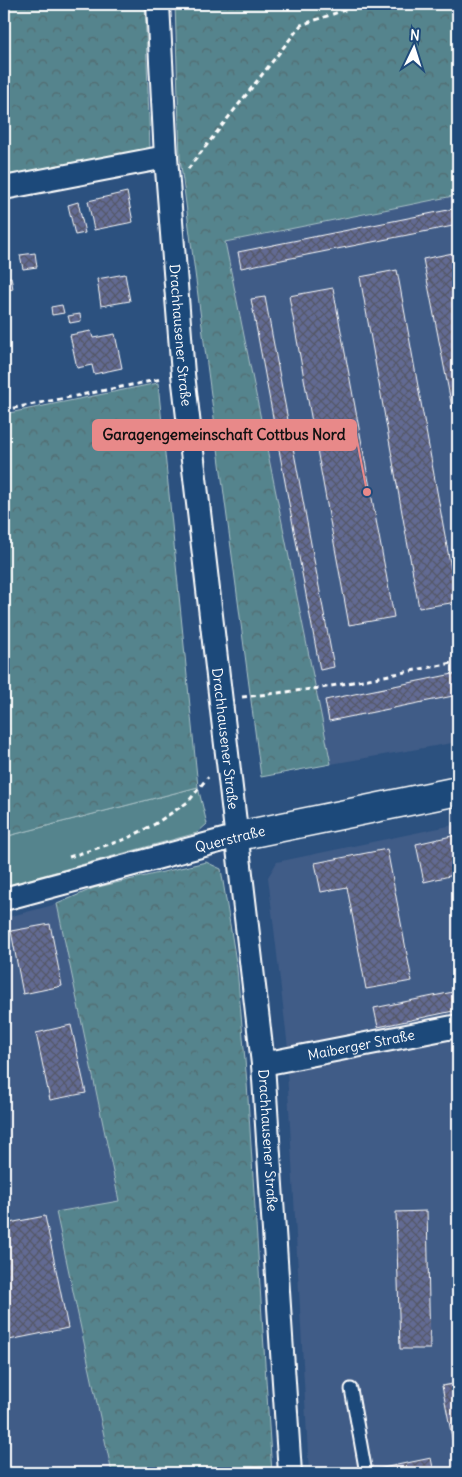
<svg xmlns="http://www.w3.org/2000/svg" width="462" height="1477" font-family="Delius,sans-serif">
<defs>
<pattern id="forest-crowns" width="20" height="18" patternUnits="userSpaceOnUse" patternTransform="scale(1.25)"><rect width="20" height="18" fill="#55848d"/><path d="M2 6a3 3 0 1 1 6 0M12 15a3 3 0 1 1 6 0" fill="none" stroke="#516b70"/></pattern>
<pattern id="building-cross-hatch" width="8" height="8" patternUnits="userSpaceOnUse" patternTransform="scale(1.25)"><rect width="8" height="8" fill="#626b93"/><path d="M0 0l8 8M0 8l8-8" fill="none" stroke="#555868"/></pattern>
</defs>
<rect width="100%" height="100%" fill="#2c517f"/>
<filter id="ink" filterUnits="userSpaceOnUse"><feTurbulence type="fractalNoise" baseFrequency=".02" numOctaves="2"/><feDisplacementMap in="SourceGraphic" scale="10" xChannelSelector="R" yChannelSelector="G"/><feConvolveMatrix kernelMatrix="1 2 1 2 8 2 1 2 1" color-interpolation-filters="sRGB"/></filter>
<g filter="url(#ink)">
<!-- built -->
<path fill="#405c87" d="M458,195v547l-127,22 -106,-522z
M458,824v199l-169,34 -21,-180 9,-15z
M57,904l62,297 -63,12 56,260h-108v-555z
M458,1036v437h-149l-22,-402z"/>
<!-- grass -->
<path fill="#55848d" stroke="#aac2c6" d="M198,787l9,37 -10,9 -193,53v-49z"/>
<!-- forest -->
<path fill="url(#forest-crowns)" stroke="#aac2c6" d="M4,4h141l5,145 -146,28z
M175,4h283v191l-233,47 106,522 -70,13 -81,-619z
M158,383l40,404 -194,50v-423z
M206,862l15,7 16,99 10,115 25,390h-160l-56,-261 63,-11 -62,-297 37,-16z"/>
<!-- building -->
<path fill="url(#building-cross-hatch)" stroke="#fff" d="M127,192l6,30 -39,8 -6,-29z
M78,202l7,31 -10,2 -7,-30z
M458,208v17l-217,43 -3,-16z
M35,253l2,14 -14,2 -3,-14z
M453,253l5,26v159l-35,-179z
M397,270l60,332 -38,6 -59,-331z
M125,274l5,27 -29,5 -4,-27z
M11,277l2,12 -9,2v-13z
M333,288l61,329 -45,8 -60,-329z
M265,297l69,370 -14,3 -69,-371z
M62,305l2,8 -12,2 -1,-8z
M80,314l1,7 -11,2 -2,-7z
M91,331l2,7 22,-4 7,34 -28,6 -2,-9 -15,3 -7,-33z
M458,673v22l-129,26 -4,-21z
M456,835l2,10v29l-34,8 -8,-38z
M387,849l25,132 -46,8 -19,-102 -26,5 -6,-29z
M50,924l12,62 -39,8 -12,-63z
M458,991v19l-80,17 -4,-19z
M71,1025l15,68 -36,7 -14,-67z
M427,1211l3,138h-30l-4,-137z
M45,1216l23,112 -64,13v-117z
M458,1383v85l-16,-82z
M431,1458l3,15h-60l-1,-3z"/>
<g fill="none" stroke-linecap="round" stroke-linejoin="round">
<!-- lane casing -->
<g stroke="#fff" stroke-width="15">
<path id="lane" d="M351,1389l15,84"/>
</g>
<!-- street casing -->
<g stroke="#fff" stroke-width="26">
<g id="street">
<path id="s1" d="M158,4l8,153 17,217 80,690 27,409"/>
<path d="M4,188l162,-31"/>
<path d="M4,899l234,-63"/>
<path id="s2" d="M263,1064l195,-38"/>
</g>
</g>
<!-- secondary casing -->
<g stroke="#fff" stroke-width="31">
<path id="secondary" d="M238,836l220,-45"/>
</g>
<!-- path -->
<path stroke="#fff" stroke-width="3" stroke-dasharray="5 4" stroke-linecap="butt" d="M188,169l113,-144 61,-21
M4,410l158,-31
M242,697l79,-9 137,-26
M69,857l57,-18 29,-15 33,-22 20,-25"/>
<!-- lane -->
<use href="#lane" stroke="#1f4a7a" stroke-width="11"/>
<!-- street -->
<use href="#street" stroke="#1f4a7a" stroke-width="22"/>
<!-- secondary -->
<use href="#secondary" stroke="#1f4a7a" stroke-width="28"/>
</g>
</g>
<g text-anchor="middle" stroke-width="5" stroke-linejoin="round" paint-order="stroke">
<!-- street labels -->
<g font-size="14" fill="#fff" stroke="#1f4a7a">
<text dy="5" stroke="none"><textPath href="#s1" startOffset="332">Drachhausener Straße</textPath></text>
<text dy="5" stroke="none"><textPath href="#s1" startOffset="738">Drachhausener Straße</textPath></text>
<text transform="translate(230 839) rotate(-14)" y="5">Querstraße</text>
<text dy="5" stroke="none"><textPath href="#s2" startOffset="100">Maiberger Straße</textPath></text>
<text dy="5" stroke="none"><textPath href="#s1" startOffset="1142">Drachhausener Straße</textPath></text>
</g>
</g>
<!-- callouts -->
<path fill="none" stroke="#e88989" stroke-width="2" d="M367 492L356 435"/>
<circle fill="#e88989" stroke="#1f4a7a" stroke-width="2" cx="367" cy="492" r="5"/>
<rect fill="#e88989" stroke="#e88989" stroke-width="2" x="93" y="420" width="263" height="30" rx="5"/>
<g font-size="15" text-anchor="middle" font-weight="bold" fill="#111">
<text x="224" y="440">Garagengemeinschaft Cottbus Nord</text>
</g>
<!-- margin -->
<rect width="462" height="1477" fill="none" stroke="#1f4a7a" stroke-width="20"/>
<rect x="10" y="10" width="442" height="1457" fill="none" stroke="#fff" stroke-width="2" filter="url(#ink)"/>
<!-- north arrow -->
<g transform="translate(414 48) rotate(4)" stroke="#1f4a7a" stroke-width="4" paint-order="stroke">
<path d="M0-4L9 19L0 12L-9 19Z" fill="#ffffff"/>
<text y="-8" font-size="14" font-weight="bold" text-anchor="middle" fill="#ffffff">N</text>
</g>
</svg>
